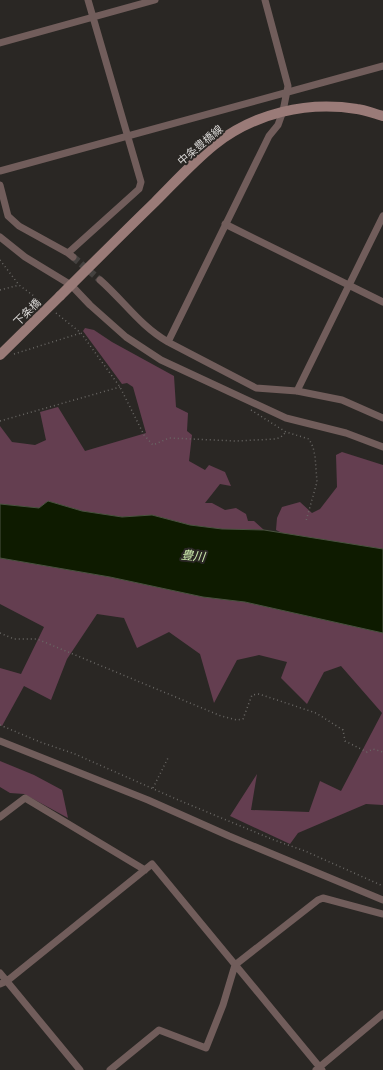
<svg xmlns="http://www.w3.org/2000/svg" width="383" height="1070" font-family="'Nunito Sans','Noto Sans JP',sans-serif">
<rect width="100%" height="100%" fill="#2a2724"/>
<!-- forest -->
<path fill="#643e50" d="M85,328l9,2 18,12 62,34 2,31 12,6 -1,18 5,4 -3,26 16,9 4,-5 16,7 6,14 -11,-2 -15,19h7l13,7 11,-2 10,6 2,7h6l10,9 -42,-1 -32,-4 -38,-10 -30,2 -40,-6 -34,-10 -9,7 -39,-4v-78l12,16 23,3 11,-5 -6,-28 18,-5 27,44 61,-18 -13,-46 -6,-4 -5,1 -39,-53z
M342,452l41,13v84l-99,-15 -8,-4 1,-12 5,-11 18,-5 12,11 8,-4 17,-22 -1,-32z
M0,558l110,19 93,20 42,5 138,31v172l-17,-1 -68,29 -8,11 -60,-28 27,-42 -6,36 58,2 11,-31 21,10 41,-78 -41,-47 -17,6 -17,32 -26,-26 6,-16 -28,-7 -22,5 -23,43 -14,-49 -31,-22 -32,16 -13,-30 -27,-4 -30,45 -16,41 -27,-14 -22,40 -2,-1v-57l21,6 23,-47 -44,-23z
M0,761l34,14 28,15 6,28 -44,-24 -14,-1 -10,-6z"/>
<!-- water -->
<path fill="#0e1b00" stroke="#4b5340" d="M48,501l34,10 40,6 30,-2 38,10 32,4 42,1 119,19v84l-138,-31 -42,-5 -93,-20 -110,-19v-54l39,4z"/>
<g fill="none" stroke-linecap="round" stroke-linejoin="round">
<!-- minor-tunnel -->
<path stroke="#44413f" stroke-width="7" stroke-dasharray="7 3.5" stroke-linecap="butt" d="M73,257l27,23"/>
<!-- path -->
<path stroke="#6a6865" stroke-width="1.5" stroke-dasharray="1 3" stroke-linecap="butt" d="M0,260l19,25 23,17
M0,290l19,-5
M56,313l25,20 39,54 24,48 9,10 16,-7 67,3 40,-2 5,-2 5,-5
M14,354l67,-21
M251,410l35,22 23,7 4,8 2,9 2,26 -11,39
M0,421l120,-34
M0,633l14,6h23l184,77 16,4 6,-1 9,-24 7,-1 57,19 27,17 2,11 22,11 6,-3 10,3
M0,725l40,17 35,12 101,45 98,41 31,11 78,35
M153,788l16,-32"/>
<!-- minor -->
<path stroke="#715d5b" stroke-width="7" d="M265,0l23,86 -5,25 -5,14 -9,11 -101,206 88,46 41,3 45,9 41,18
M0,43l155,-43
M0,171l383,-105
M0,185l8,31 11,10 49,27 5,4
M225,224l158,78
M0,237l25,20 46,28 19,20 36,32 35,23 125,58 60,15 37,14
M68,253l71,-64 2,-7 -53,-182
M100,280c24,21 40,46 68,62
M297,391l86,-175
M0,741l148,59 81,36 154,64
M0,817l25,-19 120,72
M0,973l80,97
M0,984l7,-3 145,-117 170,206
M110,1070l49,-40 47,18 17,-43 12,-40 83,-65 5,-2 60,16
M316,1070l67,-56"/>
<!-- secondary -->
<path stroke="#9a7b78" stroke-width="10" d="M60,296c32,-32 63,-63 95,-94 19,-19 38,-40 59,-57 41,-32 92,-44 143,-36 9,1 17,5 26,7"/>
<!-- secondary-bridge -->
<path stroke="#9a7b78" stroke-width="10" d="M0,355l60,-59"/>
</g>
<g text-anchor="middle" stroke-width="4" stroke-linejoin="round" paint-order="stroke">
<!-- street labels -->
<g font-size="11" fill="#d9d7d5" stroke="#2a2724">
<text transform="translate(200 145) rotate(-40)" y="4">中条豊橋線</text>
<text transform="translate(27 312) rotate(-45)" y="4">下条橋</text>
</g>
<!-- water labels -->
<g font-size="12" font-style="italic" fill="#cfedaf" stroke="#2a2724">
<text transform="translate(193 556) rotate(6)" y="4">豊川</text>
</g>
</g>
</svg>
